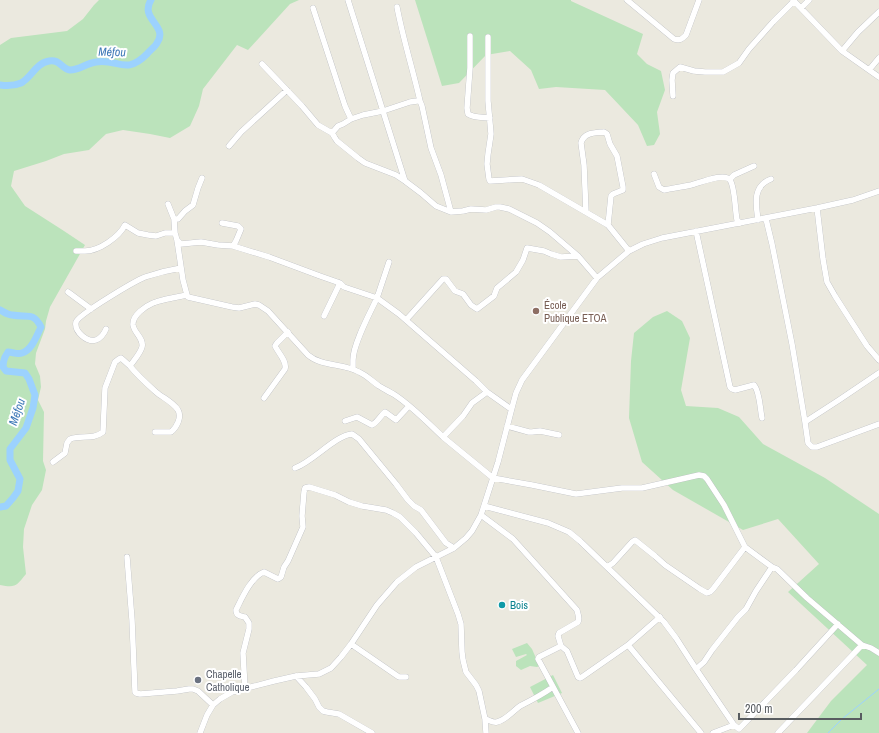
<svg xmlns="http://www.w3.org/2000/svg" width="879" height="733" font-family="'Archivo Narrow',sans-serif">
<rect width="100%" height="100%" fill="#ebe9df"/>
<!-- green -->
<path fill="#bbe3bb" d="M99,0h200l-9,4 -42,46 -11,-5 -34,44 -4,17 -9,20 -20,12 -20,-4 -27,-4 -17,4 -17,16 -25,4 -18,7 -32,10 -3,15 14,20 39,25 21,14 -35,62 -4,14 -1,8 -9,24 -1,11 5,12 1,11 -3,13 6,12 -1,49 3,9 -4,20 -10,15 -8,24 -1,18 3,27c-10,12 -10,14 -26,11v-540l11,-7 56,-7 16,-12 11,-14z
M415,0h156v1l72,33 -6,20 10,10 14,7 4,19 -8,22 3,22 -6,11 -7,1 -9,-21 -33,-35 -49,-3 -17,2 -8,-19 -21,-19 -24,4 -27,28 -17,3z
M667,311l15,10 8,17 -9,52 5,16 32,2 21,9 24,27 62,34 54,36v219h-72l24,-32 36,-36 -79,-73 31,-28 -41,-45 -35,11 -70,-40 -31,-28 -13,-44 2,-57 3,-28 19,-16z
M527,643l5,6 7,16v1l-2,1 -7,-1 -9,4 -5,-4v-5l11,-6 -1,-1 -10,3 -4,-8z
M553,675l9,18 -24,10 -8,-16z"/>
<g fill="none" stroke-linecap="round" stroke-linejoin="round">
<!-- stream -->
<path stroke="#9cd2fe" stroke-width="1" d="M828,733l14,-14 37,-30"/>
<!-- river -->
<path stroke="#9cd2fe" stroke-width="7" d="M0,85c7,1 14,1 21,-2 10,-5 15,-20 28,-22 11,-2 13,8 21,9 9,0 17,-7 26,-8 22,-4 29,14 51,-8 3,-4 8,-7 10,-11 12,-17 -18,-24 -6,-43
M0,310c4,2 8,5 12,5 15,3 21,-4 29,12 -4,8 -9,23 -19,26 -5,2 -9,-1 -14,-1 -3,4 -5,9 -5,15l3,4 19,2 4,6 6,16 -2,13 -7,20 -16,21v11l10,19 -2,12 -5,7 -7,8 -6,1"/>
<!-- minor casing -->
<g stroke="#b5b7bc" stroke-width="6">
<path id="minor" d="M348,0l57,181
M627,0l47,39c6,2 8,0 12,-4l13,-35
M793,0l49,51 37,26
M397,7c6,32 16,63 23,94
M313,8l32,98 6,13
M801,8l8,-8
M470,36v32l-3,40 1,6c6,4 14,3 22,4
M488,37v64l3,33 -3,20 -1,10 2,15 1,2 32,-2 17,6 69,40 21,26
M842,51l16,-19 21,-20
M262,64l40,42 16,19 14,8 3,5 2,3 21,17 7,5 31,12 9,6 16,12 15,13 15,6 12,-1 8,-2 15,1 10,-3h4l9,2 28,14 13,9 28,24 19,22
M869,70l10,-12
M673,96l-1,-16 1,-7 7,-6 14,4 11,1h18l16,-9 10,-14 24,-27 21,-21
M332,133l6,-7 5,-2 8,-5 12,-4 20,-4 27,-9 7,-1h3l2,5 9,42 10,27 10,37
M229,146l12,-14 46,-42
M654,174l5,13 5,3c9,-2 18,-3 27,-5 8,-2 34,-13 39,-5 5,7 5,30 7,40l3,3
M730,179l4,-4 20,-9
M168,204l6,15 1,14 2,7 6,40 4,15
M817,208l6,51 4,23 8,14 32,50 12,14
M586,212l-2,-47 -3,-22c3,-11 14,-10 23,-11l3,2 3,10 7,12 6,31v3l-10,4 -2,2 -3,29
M174,219h4l7,-8 8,-6 5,-17 4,-10
M766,219l6,25 20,100 13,78 3,21 4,4h5l62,-23
M758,220c-2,-15 -6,-34 13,-41
M222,223l16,3 3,3 -5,12 -3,5
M696,231l34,156 2,2 3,1 19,-5c6,7 6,24 8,33
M177,240l4,4 20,-2 17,3 15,1 36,11 51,19 20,7
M76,251c3,0 6,0 9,0 14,0 34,-14 40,-26l13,8 10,2 8,1 9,-3h10
M389,262l-12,36 22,16 77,67 11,11 24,17
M68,292l23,17
M324,316l16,-33 4,4 33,11c-7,15 -24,46 -24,62 0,3 0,6 0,9
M406,320l37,-41h3l9,12 8,3 8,11 6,4 17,-13 3,-8 19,-16 7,-12 4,-12 17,3 7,3 10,3 17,-1
M106,329c-2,5 -5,9 -10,11 -8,3 -22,-8 -20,-18 3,-8 59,-41 69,-45 12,-4 24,-7 36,-9
M264,398l21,-29c2,-8 -6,-15 -10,-23l2,-3 11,-11
M345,421l12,-4 15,8c6,-3 8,-9 13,-13l11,8 13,-14
M805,422l34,-22 40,-27
M507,426l22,6h3l8,-1 19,4
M155,432h16c6,-5 11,-15 7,-22 -5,-8 -15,-12 -22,-18 -9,-8 -19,-17 -26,-26 4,-6 10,-12 12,-19 2,-9 -8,-14 -9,-22 -1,-10 13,-19 20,-22 11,-4 23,-6 34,-8l1,2 44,10 7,1 16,-4 4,1 9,6 40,44c14,12 35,8 51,17 7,3 13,9 20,14 5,3 11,6 16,9 18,12 33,28 48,42l20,-21 9,-13 15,-11
M443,437l50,41 39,7 44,9 46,-6h20l57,-13 5,1 3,3 17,26 21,42 27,20 5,2 30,29 55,47 9,3 8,5
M53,462l12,-9 2,-10 3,-4c12,-4 23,1 33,-7l2,-44 10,-26 4,-3 2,-1 9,8
M295,468c19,-7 39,-32 57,-34l7,5 37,45 12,16 6,6 7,4 25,33 8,5
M484,506l64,17 21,9 11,9 84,81 12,16 20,31 38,56 5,4 57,-59 42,-46
M481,515l32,24 64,71c1,5 3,8 1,12l-19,11 -1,3 3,10 6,5 11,26 2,1 2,-1 46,-32 32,-28
M127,557l5,63 3,72 1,1 4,1 37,-3 12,-2h4l5,2 15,14
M607,567l6,-4 19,-21 3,-2 20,16 10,9 35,24 7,4 3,-1 3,-3 32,-42
M351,644l45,31 3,2h7
M628,645l73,88
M561,646l-22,11 -1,2 40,74
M696,669l8,-7 8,-12 26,-33 8,-8 10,-18 16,-24
M296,676l10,11 9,12 4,8 4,4 4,1 12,2 33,19
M245,688l-2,-35 6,-24v-6l-4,-6c-4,-1 -9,-1 -9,-7 6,-12 15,-33 28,-38l14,7 3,-2 3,-10 4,-6 15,-34 -1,-11 2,-24 1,-4 4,-1 26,8 14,7 13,4 24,4 7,3 7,4 16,16 20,24 22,57 3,10 1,28 1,8 3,12 10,13 3,6 6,28 1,14
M485,719c4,1 8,4 12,3 9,-2 16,-11 23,-16 12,-6 23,-12 33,-19
M200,733l7,-18 6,-10 7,-6 12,-7 42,-11 22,-5 23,-2 12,-6 10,-11 10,-13 26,-39 20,-23 19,-15 38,-19 12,-10 6,-7 9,-16 17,-53 15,-58 3,-11 6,-13 75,-102 32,-27 14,-7 19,-6 155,-30 36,-8 26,-9
M713,733l21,-8
M778,733l84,-88"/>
</g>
<!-- minor -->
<use href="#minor" stroke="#fff" stroke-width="5.5"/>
</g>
<!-- markers -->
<circle fill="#8d6e63" stroke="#fff" stroke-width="1.5" cx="536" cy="311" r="4"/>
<circle fill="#0f9aa8" stroke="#fff" stroke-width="1.5" cx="502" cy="605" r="4"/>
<circle fill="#6b7280" stroke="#fff" stroke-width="1.5" cx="198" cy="680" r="4"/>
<g text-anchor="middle" stroke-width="4" stroke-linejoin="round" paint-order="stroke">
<!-- education labels -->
<g font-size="11" fill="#785e54" stroke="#fff" text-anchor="start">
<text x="544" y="309">École<tspan x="544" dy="13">Publique ETOA</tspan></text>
</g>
<!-- culture labels -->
<g font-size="11" fill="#0d838f" stroke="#fff" text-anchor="start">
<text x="510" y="609">Bois</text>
</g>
<!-- worship labels -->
<g font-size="11" fill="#5b616d" stroke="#fff" text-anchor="start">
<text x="206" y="678">Chapelle<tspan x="206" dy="13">Catholique</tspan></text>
</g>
<!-- water labels -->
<g font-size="12" font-style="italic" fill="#3e78b7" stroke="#fff">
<text transform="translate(112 52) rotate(1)" y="4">Méfou</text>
<text transform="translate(17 412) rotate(-71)" y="4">Méfou</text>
</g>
</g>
<!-- scale -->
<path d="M739 713v6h122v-6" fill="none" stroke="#585c60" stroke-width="2"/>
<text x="745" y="713" font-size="12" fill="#585c60" stroke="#ffffff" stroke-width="3" paint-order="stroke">200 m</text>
</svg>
